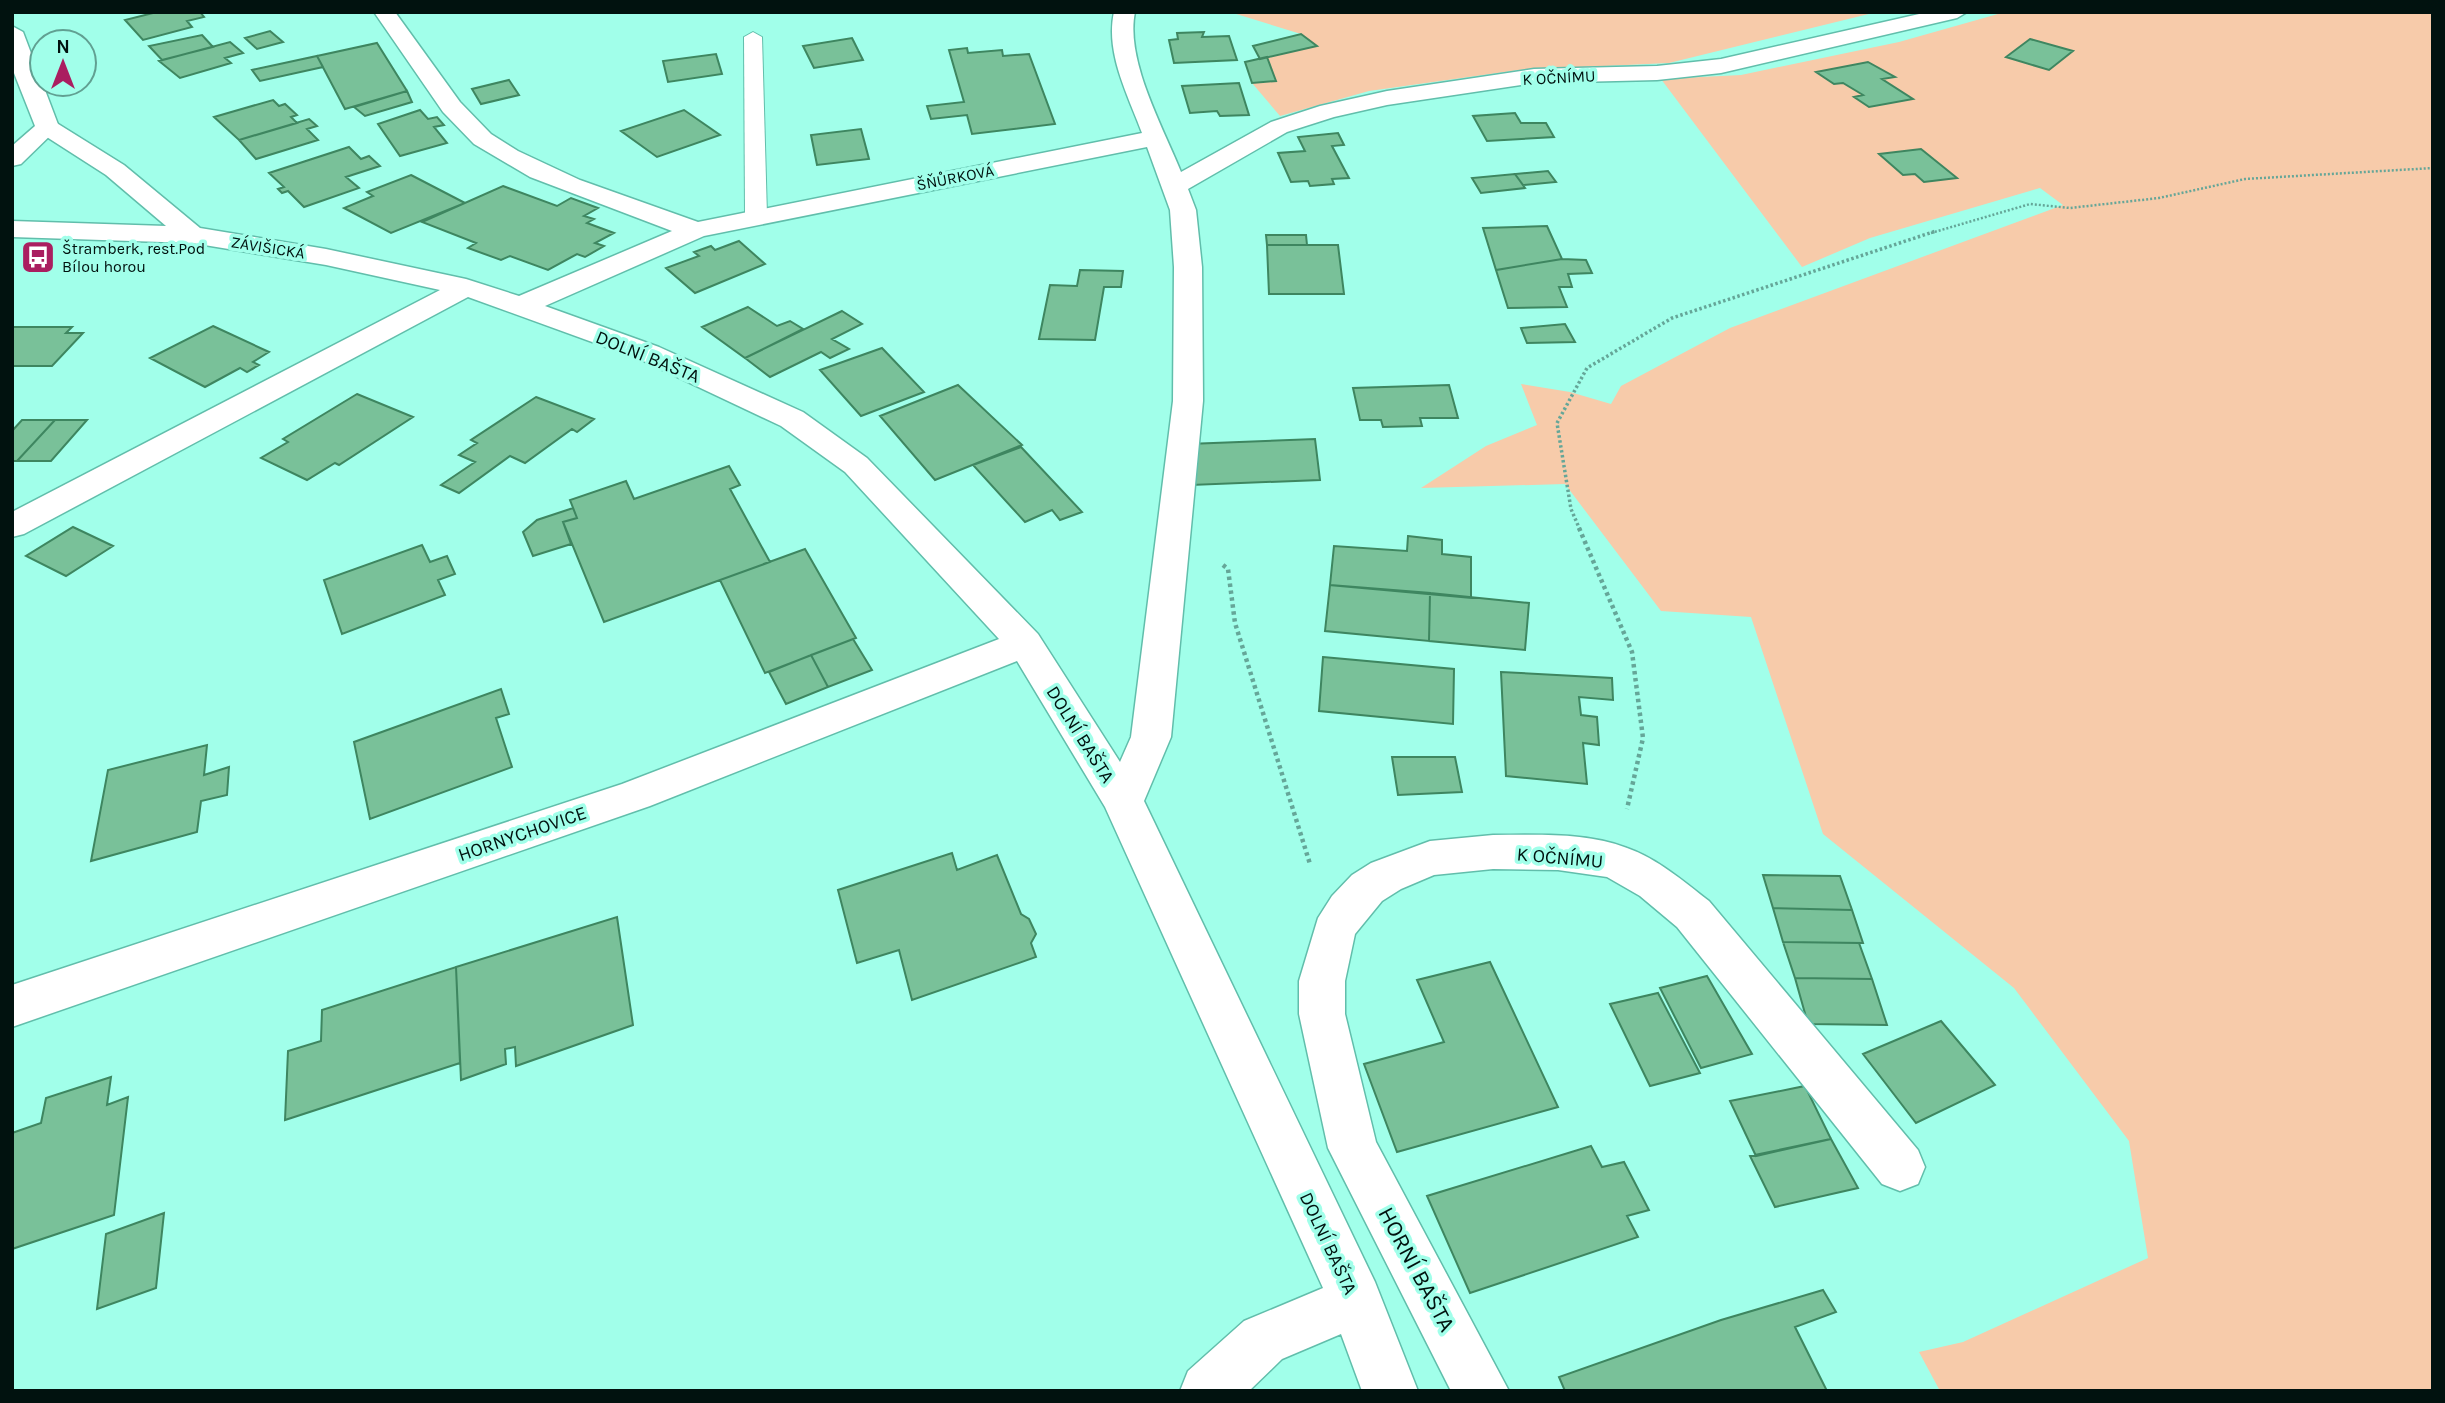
<svg xmlns="http://www.w3.org/2000/svg" width="2445" height="1403" font-family="Karla,sans-serif">
<rect width="100%" height="100%" fill="#a1ffea"/>
<!-- green -->
<path fill="#f7cbaa" d="M1229,12h648l-208,51 -150,7 -150,21 -89,25 -28,-33 24,-2 -9,-24 49,-11 -15,-12 -68,-21 -10,1z
M2005,12h428v1379h-493l-21,-39 44,-10 185,-84 -19,-117 -115,-153 -191,-154 -72,-217 -90,-6 -96,-127 -144,4 65,-42 51,-21 -16,-41 49,8 41,12 10,-18 109,-58 333,-123 -23,-17 -170,50 -68,29 -141,-188 80,-4 158,-33z"/>
<!-- building -->
<path fill="#79c199" stroke="#3e8660" stroke-width="2" d="M157,12h43l4,5 -17,4 5,6 -49,13 -18,-20z
M270,31l13,11 -26,7 -12,-11z
M1204,32l-2,5 27,-1 8,24 -63,3 -5,-23 9,-1 -1,-6z
M1301,34l16,12 -57,13 -7,-13z
M202,35l11,12 -51,13 -13,-14z
M852,38l11,22 -49,8 -11,-22z
M2030,39l43,12 -24,19 -43,-13z
M230,42l13,11 -18,5 6,5 -51,15 -21,-17z
M377,43l30,48 -62,18 -28,-53z
M967,48l1,5 34,-3 1,6 26,-2 26,70 -83,10 -5,-19 -36,4 -4,-13 37,-4 -15,-52z
M716,54l6,20 -54,8 -5,-21z
M317,56l6,11 -63,14 -8,-11z
M1267,57l9,24 -24,2 -7,-21z
M1868,62l27,15 -13,2 31,20 -44,8 -15,-10 9,-2 -20,-12 -9,1 -18,-12z
M509,80l10,15 -38,9 -9,-15z
M1239,83l10,32 -29,1 -3,-5 -27,2 -8,-27z
M407,91l5,11 -47,14 -11,-9z
M273,100l6,6 6,-2 12,11 -6,2 6,6 -58,17 -25,-23z
M420,110l8,9 9,-2 7,8 -10,2 13,16 -47,13 -22,-32z
M684,110l36,25 -63,22 -36,-26z
M1515,113l6,10h25l8,14 -67,4 -14,-25z
M309,119l8,7 -10,3 11,11 -62,19 -17,-19z
M861,129l8,30 -52,6 -6,-30z
M1338,133l6,12 -12,1 17,32 -17,1 2,5 -24,2 -2,-5 -17,1 -13,-29 27,-2 -7,-14z
M349,147l12,12 8,-3 11,10 -34,11 13,11 -55,19 -16,-16 -6,2 -4,-4 6,-2 -15,-14z
M1921,149l36,29 -33,4 -9,-8 -12,1 -24,-21z
M1548,171l8,11 -33,3 -8,-11z
M1515,174l10,14 -44,5 -9,-15z
M411,175l54,28 -74,30 -47,-25 29,-12 -6,-4z
M503,186l54,20 14,-8 27,10 -14,8 10,3 -7,4 27,10 -19,10 9,3 -19,11 -8,-3 -29,16 -38,-14 -9,4 -33,-12 8,-5 -54,-21z
M1547,226l15,33 -66,11 -13,-42z
M1266,235h40l1,10h-40z
M739,241l26,23 -70,29 -29,-25 33,-12 -5,-4 17,-6 4,4z
M1267,245h71l6,49h-75z
M1562,259l24,1 6,13 -24,1 4,13h-13l8,20 -59,1 -12,-38z
M1080,270l43,1 -2,16h-17l-9,53 -56,-1 11,-54 27,1z
M748,307l29,19 13,-5 13,8 -58,29 -43,-31z
M842,311l20,13 -30,15 17,10 -19,9 -9,-6 -51,25 -25,-19z
M1565,324l10,18 -48,1 -6,-15z
M213,326l56,26 -16,10 6,3 -12,7 -7,-4 -35,19 -55,-29z
M12,327h60l-6,6h17l-31,33h-40z
M882,348l42,44 -63,24 -41,-46z
M958,385l64,60 -87,35 -55,-64z
M1449,385l9,33h-38l2,8 -39,1 -2,-7h-21l-7,-32z
M357,394l56,23 -74,48 -4,-2 -28,17 -46,-22 27,-16 -5,-3z
M536,397l58,22 -17,13 -5,-3 -47,34 -15,-7 -51,37 -18,-8 34,-23 -16,-7 18,-12 -6,-3z
M22,420h33l-38,41h-5v-30z
M55,420h32l-36,41h-34z
M1315,439l5,41 -129,5 -3,-41z
M1021,447l61,65 -22,8 -8,-10 -27,12 -52,-57z
M729,466l11,19 -10,4 40,73 -166,60 -41,-100 14,-4 -7,-18 56,-19 8,18z
M573,508l4,10 -14,4 8,22 -38,12 -10,-24 14,-12z
M73,527l40,19 -47,30 -40,-20z
M1408,536l34,4v14l29,3v41l-141,-13 4,-39 73,5z
M422,545l8,17 17,-6 8,18 -17,6 7,15 -103,39 -18,-54z
M805,549l51,89 -91,35 -45,-93z
M1330,585l100,8 -1,48 -104,-10z
M1430,593l99,10 -4,47 -96,-9z
M853,639l19,31 -44,17 -17,-32z
M811,655l17,32 -42,17 -17,-32z
M1323,657l131,12 -1,55 -134,-13z
M1501,672l111,6 1,22 -34,-3 2,18 16,2 2,28 -16,-2 4,41 -81,-8z
M501,689l8,25 -13,4 16,49 -142,52 -16,-77z
M207,745l-3,30 25,-8 -2,28 -26,6 -4,31 -106,29 17,-91z
M1392,757h63l7,35 -64,3z
M952,853l5,17 40,-15 24,59 8,5 7,15 -5,9 5,14 -124,43 -13,-50 -42,13 -19,-73z
M1763,875l77,1 12,34 -79,-2z
M1773,908l79,2 11,33 -80,-1z
M617,917l16,108 -117,41 -1,-19 -10,2 1,15 -45,16 -5,-113z
M1783,942l76,1 13,36 -77,-1z
M1490,962l68,145 -161,45 -33,-88 80,-22 -27,-62z
M456,967l4,96 -175,57 3,-69 33,-10 1,-31z
M1707,976l45,78 -51,14 -41,-80z
M1795,978l77,1 15,46 -79,-1z
M1658,993l42,80 -50,13 -40,-82z
M1941,1021l54,64 -79,38 -53,-69z
M111,1077l-4,28 21,-8 -14,118 -102,34v-116l29,-10 5,-25z
M1805,1086l26,53 -75,17 -26,-55z
M1831,1139l27,49 -83,19 -25,-51z
M1591,1146l11,21 22,-5 25,48 -22,6 11,21 -168,56 -43,-97z
M164,1213l-8,75 -59,21 9,-75z
M1823,1290l13,22 -41,15 32,64h-262l-6,-14 162,-57z"/>
<g fill="none" stroke-linecap="round" stroke-linejoin="round">
<!-- lane casing -->
<g stroke="#61beab" stroke-width="2">
<path id="lane" d="M753,32l9,5 5,179 -11,6 -11,-6 -1,-179z"/>
</g>
<!-- street casing -->
<g stroke="#61beab" stroke-width="3">
<path id="street" d="M374,12h21l65,90 31,32 27,17 62,29 118,42 444,-89c-14,-38 -37,-80 -28,-121h21c-10,48 28,115 46,160l90,-50 49,-16 67,-15 147,-22 123,-3 64,-7 207,-47h39l-10,6 -236,55 -64,7 -123,3 -147,22 -53,12 -47,15 -99,57 8,21 6,57 1,134 -32,336 -27,64 231,481 43,109h-56l-21,-57 -59,25 -33,32h-69l8,-20 56,-50 79,-33 -218,-481 -88,-146 -367,145 -638,221v-42l610,-201 377,-145 -154,-167 -64,-46 -142,-67 -171,-62 -444,237 -12,3v-25l428,-222 -114,-25 -134,-22 -180,-6v-16l154,5 -60,-51 -67,-43 -4,-5 4,-5h16l69,43 76,63 126,21 140,30 53,17 153,-65 -142,-54 -56,-33 -31,-32zM1147,147l23,63 4,57 -1,134 -42,336 -11,25 -82,-128 -171,-176 -64,-46 -144,-65 -114,-41 159,-70z
M1493,835c43,0 93,-3 134,13 31,11 56,33 82,53l209,249 7,17 -7,17 -18,7 -18,-7 -205,-257 -37,-31 -33,-19 -49,-7 -65,-1 -59,6 -33,14 -19,12 -27,33 -10,47v33l31,128 133,249h-58l-123,-243 -29,-134v-33l19,-63 14,-22 20,-21 19,-12 59,-22z"/>
</g>
<!-- secondary casing -->
<g stroke="#61beab" stroke-width="3">
<path id="secondary" d="M12,26l11,6 36,95 -38,37 -9,2v-20l23,-20 -23,-58z"/>
</g>
<!-- path-far2 -->
<path stroke="#65a698" stroke-width="2.5" stroke-dasharray="2 2" stroke-linecap="butt" d="M1931,233l99,-29 40,4 89,-10 86,-19 188,-11"/>
<!-- path-far1 -->
<path stroke="#65a698" stroke-width="3.5" stroke-dasharray="2.5 2.5" stroke-linecap="butt" d="M1580,530l-9,-21 -14,-86 30,-55 85,-50 264,-87"/>
<!-- path -->
<path stroke="#65a698" stroke-width="4.5" stroke-dasharray="3.5 3.5" stroke-linecap="butt" d="M1579,528l53,124 11,86 -16,71
M1223,565l5,4 7,54 75,241"/>
<!-- lane -->
<use href="#lane" fill="#fff" fill-rule="evenodd"/>
<!-- street -->
<use href="#street" fill="#fff" fill-rule="evenodd"/>
<!-- secondary -->
<use href="#secondary" fill="#fff" fill-rule="evenodd"/>
</g>
<!-- icons -->
<defs>
<g id="bus-square" transform="scale(1.75)"><rect x="-9" y="-9" width="18" height="18" rx="4" fill="#aa1e60" stroke="#a1ffea"/><path d="M-5-6H5V4H4V6H2V4H-2V6H-4V4H-5ZM-3.5-4V0h7V-4ZM-3.5 1.2v1.5H-2V1.2ZM2 1.2v1.5H3.5V1.2Z" fill="#fff"/></g>
</defs>
<g fill-rule="evenodd">
<use href="#bus-square" x="38" y="257"/>
</g>
<g text-anchor="middle" stroke-width="7" stroke-linejoin="round" paint-order="stroke">
<!-- far-street labels -->
<g font-size="16" fill="#01120f" stroke="#a1ffea">
<text transform="translate(1559 77) rotate(-3)" y="6">K OČNÍMU</text>
<text transform="translate(955 177) rotate(-11)" y="6">ŠŇŮRKOVÁ</text>
<text transform="translate(268 247) rotate(9)" y="6">ZÁVIŠICKÁ</text>
</g>
<!-- far-poi labels -->
<g font-size="16" fill="#01120f" stroke="#a1ffea" text-anchor="start">
<text x="62" y="254">Štramberk, rest.Pod<tspan x="62" dy="18">Bílou horou</tspan></text>
</g>
<!-- street labels -->
<g font-size="19" fill="#01120f" stroke="#a1ffea">
<text transform="translate(648 356) rotate(22)" y="7">DOLNÍ BAŠTA</text>
<text transform="translate(1081 734) rotate(58)" y="7">DOLNÍ BAŠTA</text>
<text transform="translate(522 833) rotate(-19)" y="7">HORNYCHOVICE</text>
<text transform="translate(1560 857) rotate(5)" y="7">K OČNÍMU</text>
<text transform="translate(1329 1243) rotate(65)" y="7">DOLNÍ BAŠTA</text>
</g>
<!-- near-street labels -->
<g font-size="23" fill="#01120f" stroke="#a1ffea">
<text transform="translate(1417 1269) rotate(62)" y="8">HORNÍ BAŠTA</text>
</g>
</g>
<!-- border -->
<rect width="2445" height="1403" fill="none" stroke="#01120f" stroke-width="28"/>
<!-- north arrow -->
<g transform="translate(63 63)"><circle r="33" fill="#a1ffea" stroke="#61a092" stroke-width="2"/>
<path d="M0-5L12 26L0 18L-12 26Z" fill="#aa1e60"/>
<text y="-10" font-size="19" font-weight="bold" text-anchor="middle" fill="#01120f">N</text>
</g>
</svg>
